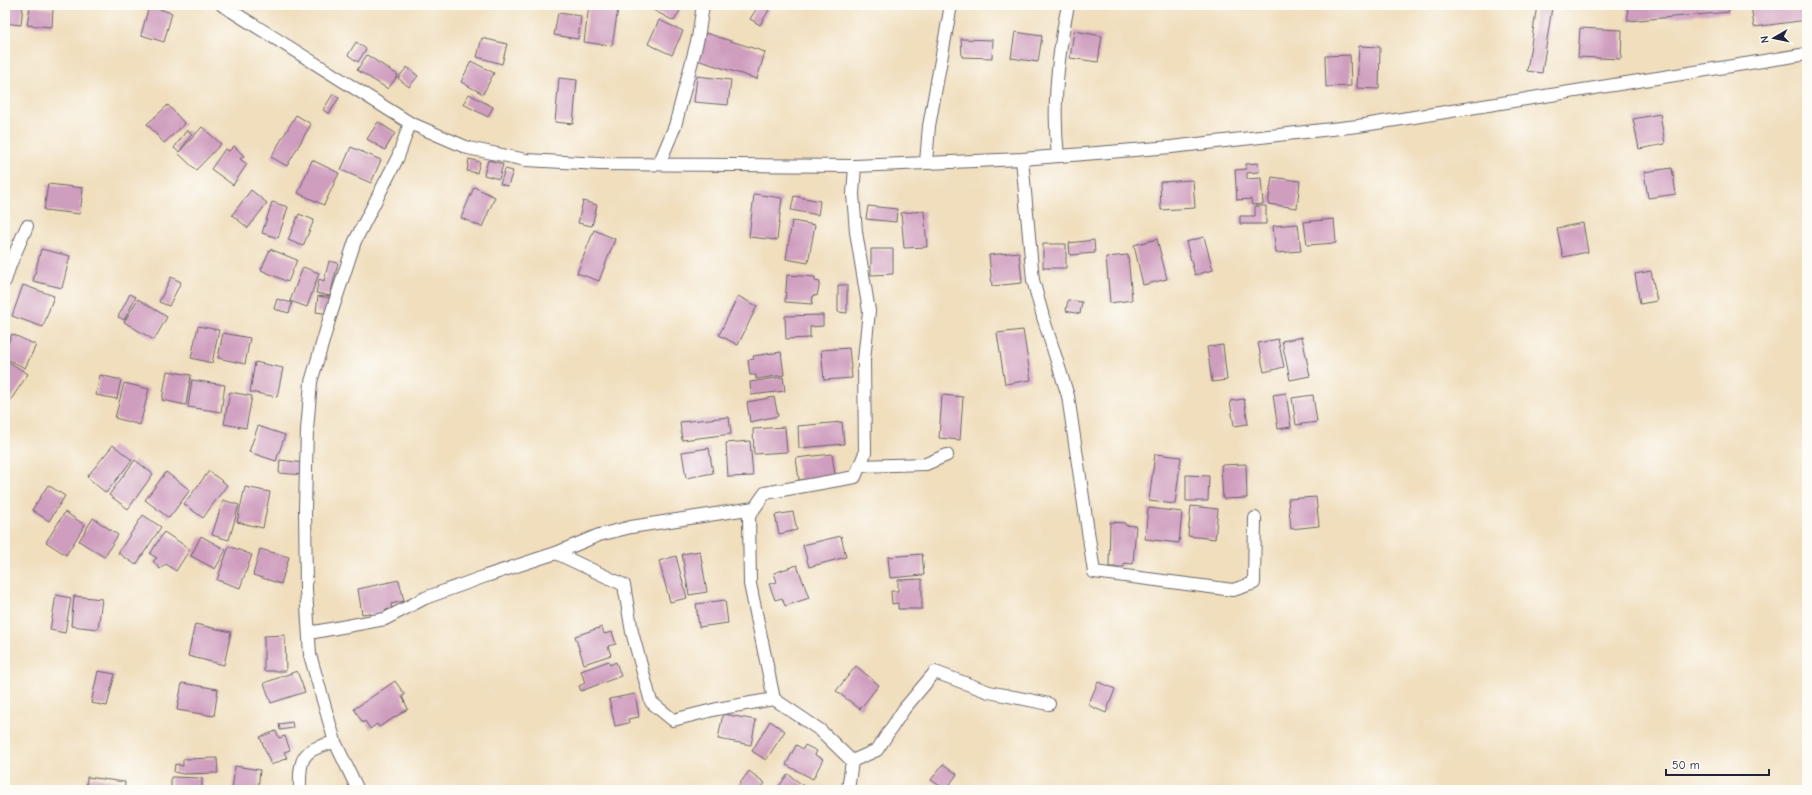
<svg xmlns="http://www.w3.org/2000/svg" width="1812" height="795" font-family="'Comic Neue',sans-serif">
<rect width="100%" height="100%" fill="#fdfcf7"/>
<filter id="ink" filterUnits="userSpaceOnUse"><feTurbulence type="fractalNoise" baseFrequency=".025" numOctaves="2"/><feDisplacementMap in="SourceGraphic" scale="8" xChannelSelector="R" yChannelSelector="G"/><feConvolveMatrix kernelMatrix="1 2 1 2 8 2 1 2 1" color-interpolation-filters="sRGB"/></filter>
<filter id="wash" filterUnits="userSpaceOnUse"><feTurbulence type="fractalNoise" baseFrequency=".012" numOctaves="4" result="noise"/><feDisplacementMap in="SourceGraphic" scale="16" xChannelSelector="R" yChannelSelector="G"/><feGaussianBlur stdDeviation="0.9" result="paint"/><feColorMatrix in="noise" values="0 0 0 0 0 0 0 0 0 0 0 0 0 0 0 0 0 1.4 0 .05"/><feComposite in="paint" operator="in"/></filter>
<g filter="url(#wash)">
<rect width="100%" height="100%" fill="#f0debd"/>
<g id="blocks">
<!-- building -->
<path fill="#cf9dbe" d="M5,5h18l-2,20 -16,-2z
M589,5l29,4 -6,37 -28,-4z
M653,5h30l-9,16 -23,-12z
M759,5l10,5 -9,15 -10,-6z
M1537,5l15,2 -10,66 -15,-2z
M1627,5h101l1,7 -101,9z
M1751,5h56v15l-53,7z
M30,6l23,3 -1,18 -25,-2z
M149,6l23,7 -8,29 -23,-7z
M558,13l23,3 -3,23 -24,-4z
M659,20l24,11 -11,24 -24,-11z
M1580,28l42,2 -1,29 -43,-2z
M1074,31l28,5 -4,26 -28,-4z
M1015,32l27,4 -4,26 -27,-4z
M706,33l59,19 -8,27 -60,-19z
M482,38l25,6 -5,20 -25,-7z
M961,39l32,1 -1,18 -30,-1z
M356,42l10,7 -8,13 -10,-7z
M1359,46l21,1 -1,42 -22,-1z
M367,55l31,20 -10,14 -31,-19z
M1350,55l1,31 -25,1 -1,-31z
M471,61l23,12 -11,21 -22,-12z
M407,67l11,9 -9,11 -11,-9z
M697,76l34,4 -3,25 -34,-3z
M559,78l18,2 -4,44 -18,-2z
M333,94l6,4 -10,16 -6,-4z
M469,94l24,13 -5,10 -25,-13z
M168,105l17,19 -21,19 -17,-19z
M1660,114l5,30 -26,5 -6,-30z
M296,115l15,9 -24,42 -16,-9z
M378,122l17,11 -10,17 -18,-11z
M202,127l19,17 -25,26 -18,-17z
M187,130l5,4 -13,18 -5,-4z
M234,146l10,10 -4,3 7,5 -14,21 -22,-16 14,-20 4,2z
M351,147l30,13 -10,23 -30,-13z
M469,159l11,3 -3,11 -10,-2z
M312,160l27,13 -15,32 -26,-12z
M488,160l15,4 -4,15 -15,-4z
M1258,163l1,9 -12,1v6l14,-1 2,26 -11,1 -1,-6 -14,1 -2,-30 11,-1v-5z
M1672,168l4,26 -28,4 -4,-26z
M505,169l8,2 -5,15 -8,-2z
M1272,177l28,4 -3,27 -29,-4z
M1193,180l2,28 -34,2 -1,-28z
M48,184l35,4 -3,26 -36,-4z
M474,187l21,10 -13,30 -21,-9z
M251,190l16,13 -19,25 -16,-13z
M754,194l28,4 -5,42 -28,-3z
M794,196l26,5 -2,14 -27,-5z
M583,201l14,4 -5,21 -14,-3z
M272,202l16,5 -10,31 -16,-5z
M868,206l29,3 -1,13 -30,-3z
M1255,206h11v18h-26v-8h15z
M924,211l3,36 -23,1 -3,-35z
M299,214l15,6 -11,26 -15,-6z
M1334,219l2,24 -29,2 -3,-23z
M792,221l23,4 -7,38 -22,-4z
M1583,223l5,29 -25,5 -6,-29z
M1298,224l3,27 -25,2 -3,-27z
M594,230l21,9 -16,42 -22,-8z
M1204,237l9,33 -18,5 -9,-33z
M1157,239l10,40 -24,6 -9,-40z
M1094,240l1,13 -25,2 -1,-12z
M1043,244h23v24h-23z
M41,249l29,7 -8,32 -29,-7z
M270,249l27,11 -9,22 -27,-12z
M871,249h22v25l-22,1z
M1019,252l3,31 -30,3 -3,-31z
M1128,255l4,45 -22,3 -4,-46z
M329,261l9,2 -8,33 -14,-3 3,-14 5,2z
M303,267l16,6 -12,34 -17,-6z
M1651,271l6,30 -17,3 -5,-30z
M787,275l28,2v4l5,1 -3,14 -4,-1 -1,9 -27,-2z
M171,277l10,5 -12,24 -10,-4z
M23,285l31,11 -11,31 -31,-11z
M838,285h9v28l-9,-1z
M130,294l6,3 -12,23 -6,-3z
M318,296l13,2 -2,16 -13,-2z
M738,296l19,10 -19,39 -19,-10z
M138,299l29,18 -13,23 -30,-18z
M277,299l15,4 -3,10 -15,-4z
M1068,300l14,2 -2,12 -14,-3z
M823,315v11l-13,1v11l-24,1 -1,-23z
M198,326l21,4 -7,33 -21,-5z
M1023,330l8,50 -26,4 -8,-51z
M223,333l27,5 -5,26 -27,-6z
M12,334l24,11 -11,23 -20,-10v-8z
M1302,337l8,39 -20,4 -8,-39z
M1278,339l6,28 -20,5 -6,-29z
M1223,345l4,35 -15,2 -5,-35z
M849,348l3,30 -28,2 -3,-30z
M781,352l3,23 -28,4v-4h-6l-2,-15 6,-1 -1,-3z
M6,360l22,14 -22,33 -1,-44z
M255,362l28,6 -6,29 -27,-5z
M167,371l24,4 -5,30 -24,-5z
M100,375l21,5 -4,19 -21,-4z
M783,377l2,14 -34,4 -1,-13z
M192,380l33,5 -4,27 -33,-5z
M124,383l25,6 -9,36 -25,-7z
M230,392l22,4 -6,32 -22,-4z
M1286,393l5,34 -13,2 -5,-34z
M942,395l21,2 -3,43 -21,-2z
M1313,395l4,27 -21,3 -4,-27z
M774,397l4,19 -28,6 -3,-20z
M1244,399l4,25 -14,2 -4,-25z
M729,417l2,17 -49,6 -2,-18z
M842,422l2,22 -45,4 -1,-22z
M258,426l27,9 -9,26 -27,-9z
M785,427l2,25 -33,2 -1,-25z
M750,441l3,35 -25,1 -2,-34z
M113,445l19,15 -26,33 -19,-16z
M709,448l4,25 -27,5 -4,-26z
M832,454l3,21 -36,5 -3,-22z
M1155,454l26,3 -6,47 -26,-3z
M135,460l18,14 -25,35 -19,-14z
M280,460l24,3 -1,12 -24,-2z
M1246,464l1,34 -24,1 -2,-34z
M209,471l18,14 -24,33 -19,-14z
M166,472l24,18 -21,28 -24,-18z
M1186,475l23,1 -1,25h-22z
M48,485l17,11 -16,25 -17,-11z
M245,487l25,5 -7,36 -26,-6z
M1316,497l3,29 -28,3 -3,-30z
M223,500l16,5 -10,35 -17,-5z
M1191,506l27,3 -3,30 -27,-3z
M1148,508l34,4 -3,31 -34,-4z
M65,512l20,13 -19,30 -20,-13z
M793,512l4,18 -18,4 -4,-19z
M143,515l18,12 -25,38 -18,-12z
M93,518l25,17 -14,22 -25,-16z
M1110,522l15,1v2l11,1 -3,38 -9,-1v4h-15z
M164,532l26,17 -14,22 -10,-7 -6,5 -7,-8 4,-3 -7,-4z
M201,536l25,14 -11,19 -24,-13z
M841,536l5,21 -37,10 -6,-22z
M229,546l23,9 -12,33 -23,-8z
M260,549l29,8 -8,27 -28,-9z
M700,551l7,41 -18,3 -7,-41z
M922,554l2,21 -34,3 -2,-21z
M676,556l11,42 -17,4 -11,-41z
M797,565l12,33 -24,8 -3,-8 -7,2 -6,-16 8,-2 -3,-9z
M922,579v30h-24v-6l-6,1 -1,-13h7v-11z
M399,580l5,21 -13,3 1,5 -7,1 1,5 -15,2 -1,-4 -8,1 -4,-25z
M56,595l15,3 -6,35 -15,-3z
M74,596l28,3 -4,30 -27,-3z
M725,600l3,23 -29,4 -3,-23z
M195,624l36,8 -7,33 -36,-9z
M602,627l2,7 8,-2 4,12 -8,2 3,9 -27,9 -9,-28z
M285,635l1,36h-22v-35z
M609,661l1,4 6,-3 5,14 -40,15 -2,-5 6,-3 -4,-12z
M856,666l23,19 -19,24 -24,-18z
M98,671l17,3 -8,32 -16,-3z
M297,671l8,21 -34,11 -7,-20z
M395,681l10,14 -3,1 6,13 -29,18 -2,-3 -7,5 -5,-8 -2,2 -9,-14z
M1098,682l17,7 -9,24 -18,-8z
M182,683l36,6 -4,27 -37,-6z
M635,694l4,23 -11,2 1,4 -14,3 -6,-27z
M723,714l33,6 -5,25 -33,-6z
M770,721l15,10 -19,29 -14,-9z
M292,722l1,6 -13,2 -1,-6z
M276,731l3,7 6,-2 5,14 -6,2 3,6 -16,7 -11,-28z
M796,745l7,4 2,-4 12,6 -2,4 8,4 -10,20 -27,-14z
M217,758l1,15 -35,1 -9,-2 1,-8 8,2v-7z
M943,764l14,10 -11,16 -15,-10z
M235,766l25,4 -2,20h-26z
M749,771l16,12 -5,7h-16l-6,-4z
M788,774l21,16h-33z
M87,777l38,5 -1,8h-38z
M171,777l31,1v12h-31z"/>
</g>
</g>
<g filter="url(#ink)">
<use href="#blocks" fill-opacity="0" stroke="#6a6468" stroke-width="1"/>
<g fill="none" stroke-linecap="round" stroke-linejoin="round">
<!-- minor casing -->
<g stroke="#6a6468" stroke-width="14">
<path id="minor" d="M222,5l188,118 58,25 58,12 74,4 255,2 167,-7 149,-12 187,-21 449,-72
M1058,156c-6,-50 0,-102 10,-151
M1022,159l11,121 10,37 25,79 26,176 139,18 21,-7 1,-65
M926,162l3,-36 22,-121
M659,164l16,-38 23,-88 5,-33
M5,281l5,-16 17,-39
M860,466l66,-2 21,-9
M556,553l43,-18 32,-8 123,-19
M309,633l76,-14 40,-21 61,-22 70,-23 68,32 8,47 19,70 22,18 44,-11 57,-10
M852,761l25,-11 27,-41 31,-37 54,20 60,12
M300,790c-1,-33 2,-40 35,-48
M358,790l-23,-48 -25,-87 -4,-66 -1,-81 2,-78 4,-48 19,-65 25,-76 43,-84 12,-34
M848,790l4,-29 -32,-31 -46,-31 -24,-115 -1,-68 16,-23 90,-16 10,-24 -1,-93 5,-49 -13,-79 -3,-38 2,-28"/>
</g>
<!-- minor -->
<use href="#minor" stroke="#fff" stroke-width="12"/>
</g>
</g>
<!-- margin -->
<rect width="1812" height="795" fill="none" stroke="#fdfcf7" stroke-width="20"/>
<!-- north arrow -->
<g transform="translate(1774 38) rotate(261)" stroke="#fdfcf7" stroke-width="3" paint-order="stroke">
<path d="M0-3L7 15L0 10L-7 15Z" fill="#22223b"/>
<text y="-6" font-size="11" font-weight="bold" text-anchor="middle" fill="#22223b">N</text>
</g>
<!-- scale -->
<path d="M1666 769v6h103v-6" fill="none" stroke="#22223b" stroke-width="2"/>
<text x="1672" y="769" font-size="12" fill="#22223b" stroke="#fdfcf7" stroke-width="3" paint-order="stroke">50 m</text>
</svg>
